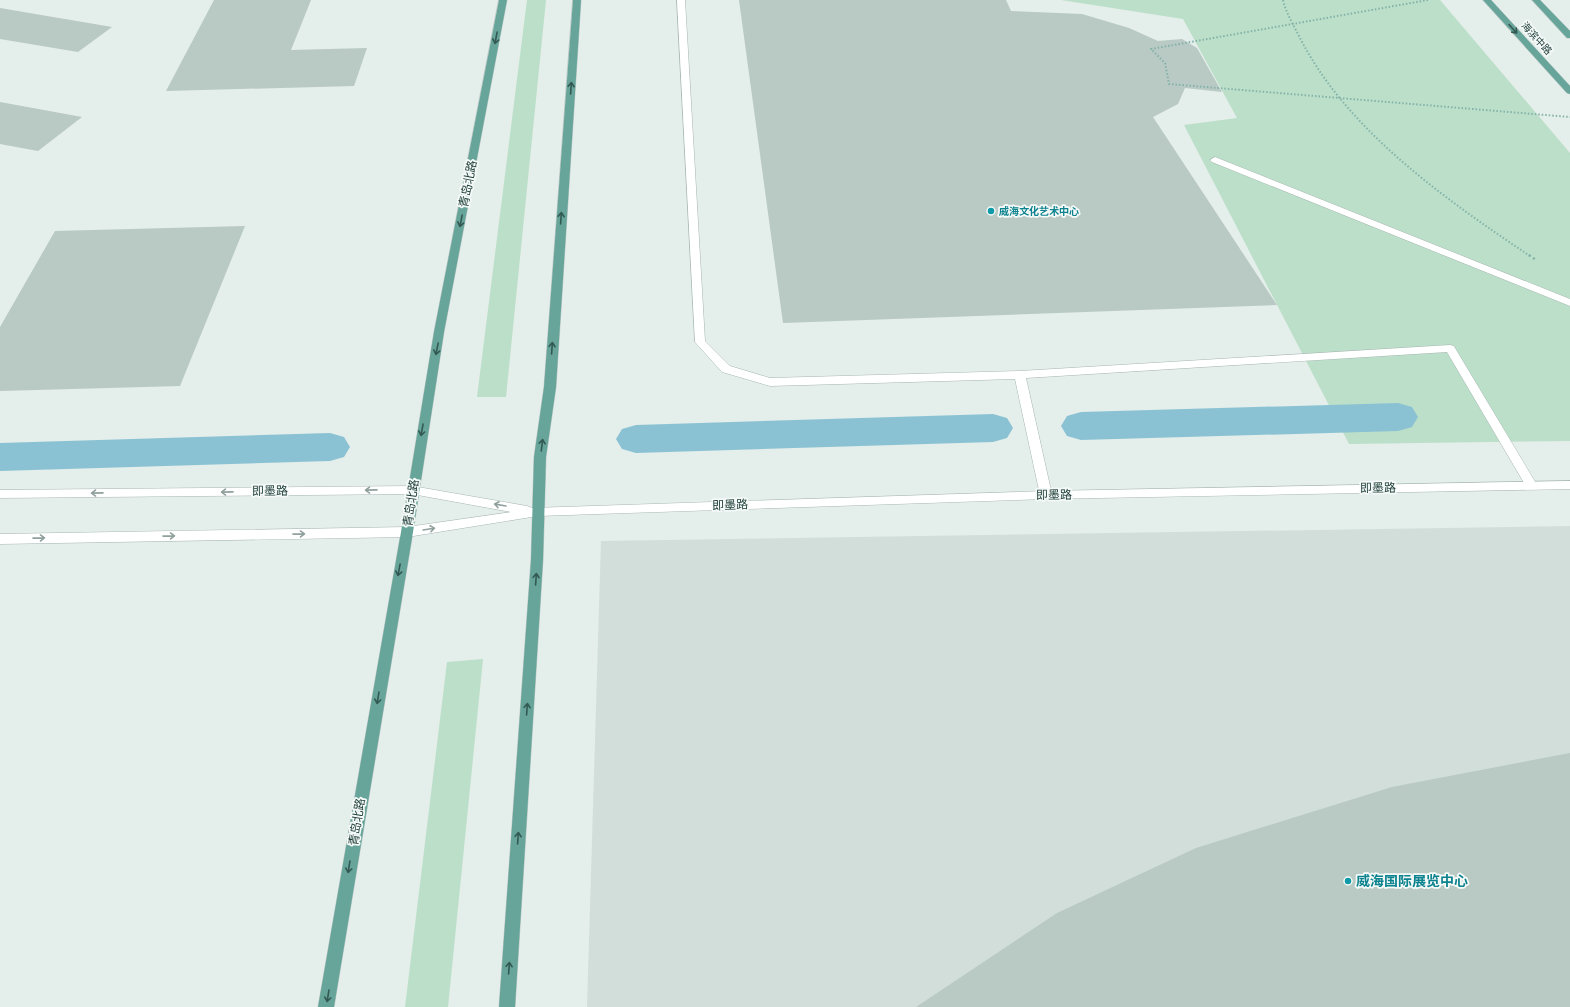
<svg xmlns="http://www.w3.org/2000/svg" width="1570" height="1007" font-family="'PT Sans Narrow','Noto Sans SC',sans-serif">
<rect width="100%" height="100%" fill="#e4eeea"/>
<!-- built -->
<path fill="#d2ded9" d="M1570,526v481h-983l14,-466z"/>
<!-- green -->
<path fill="#bcdfc9" d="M527,0h19l-40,397h-29z
M1061,0h379l130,153v288l-221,3 -165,-319 53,-7 -54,-99z
M483,659l-35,348h-43l42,-345z"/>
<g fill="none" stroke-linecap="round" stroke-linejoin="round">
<!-- canal -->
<path fill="#8ac2d4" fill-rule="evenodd" d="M1398,403l14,4 6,10 -6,10 -14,4 -317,9 -14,-4 -6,-10 6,-10 14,-4z
M993,414l14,4 6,10 -6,10 -14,4 -357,11 -14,-4 -6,-10 6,-10 14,-4z
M330,433l14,4 6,10 -6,10 -14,4 -330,10v-28z"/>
</g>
<!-- building -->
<path fill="#b9c9c4" d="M214,0h97l-20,50 76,-2 -13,38 -188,5z
M739,0h267l5,11 71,3 47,14 29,13 24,-2 15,9 25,44 -37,-4 -7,16 -25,13 124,188 -494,18z
M0,8l112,19 -34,25 -78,-13z
M0,102l82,15 -44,34 -38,-7z
M245,226l-65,160 -180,5v-64l55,-96z
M1570,753v254h-654l141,-94 139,-65 196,-61z"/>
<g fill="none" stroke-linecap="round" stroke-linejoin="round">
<!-- service casing -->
<g stroke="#a6b6b2" stroke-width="1">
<path id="service" d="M677,0h8l20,341 25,25 40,12 250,-7 430,-26 4,1 1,2 82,137 -2,3 -4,1 -4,-1 -80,-136 -421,26 26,117 -2,3 -4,1 -4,-1 -2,-3 -25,-116 -245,7 -48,-14 -27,-30z"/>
</g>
<!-- pedestrian casing -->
<g stroke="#a6b6b2" stroke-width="1">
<path id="pedestrian" d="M1215,157l355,142v7l-358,-144 -2,-2z"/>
</g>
<!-- tertiary casing -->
<g stroke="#a6b6b2" stroke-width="1">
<path id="tertiary" d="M1570,481v8l-524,10 -508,17 -131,21 -407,7v-10l407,-7 104,-15 -99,-18 -412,4v-8l412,-4 115,20 5,2 514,-17z"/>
</g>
<!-- primary casing -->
<g stroke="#c1cac8" stroke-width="1">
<path id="primary" d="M499,0h8l-63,332 -31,200 -79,475h-16l83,-475 33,-200z
M573,0h8l-25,387 -10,70 -3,103 -28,447h-16l32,-447 3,-103 10,-70z
M1483,0h8l79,86v8l-3,-1z
M1532,0h8l30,31v7h-3z"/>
</g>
<!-- path-far1 -->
<path stroke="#83b2a8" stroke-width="2" stroke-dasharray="1.5 2" stroke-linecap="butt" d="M1283,0c3,13 10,24 16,36 47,94 146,163 231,220"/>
<!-- path -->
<path stroke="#83b2a8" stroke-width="2.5" stroke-dasharray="2 3" stroke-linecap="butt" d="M1529,255l7,5"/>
<!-- service -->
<use href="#service" fill="#fff" fill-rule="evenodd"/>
<!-- pedestrian -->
<use href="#pedestrian" fill="#fff" fill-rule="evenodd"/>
<!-- tertiary -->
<use href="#tertiary" fill="#fff" fill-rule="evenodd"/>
<!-- primary -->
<use href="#primary" fill="#67a59a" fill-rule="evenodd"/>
<!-- path-bridge -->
<path stroke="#83b2a8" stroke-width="2" stroke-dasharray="1.5 2" stroke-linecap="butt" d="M1428,0l-277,49 14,14 4,21 401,33"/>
</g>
<!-- one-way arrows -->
<defs><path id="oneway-shaft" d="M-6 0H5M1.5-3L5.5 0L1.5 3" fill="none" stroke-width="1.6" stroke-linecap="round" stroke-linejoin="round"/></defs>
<g stroke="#335953">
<use href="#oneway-shaft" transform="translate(1513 29) rotate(48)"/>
<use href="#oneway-shaft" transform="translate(496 38) rotate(101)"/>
<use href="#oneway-shaft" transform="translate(571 88) rotate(-86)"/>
<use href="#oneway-shaft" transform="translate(561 218) rotate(-86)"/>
<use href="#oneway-shaft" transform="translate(461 221) rotate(101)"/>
<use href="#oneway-shaft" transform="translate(552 348) rotate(-86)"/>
<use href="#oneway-shaft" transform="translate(437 349) rotate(101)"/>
<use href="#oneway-shaft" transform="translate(422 430) rotate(100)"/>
<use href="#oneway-shaft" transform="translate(542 445) rotate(-83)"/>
<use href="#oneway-shaft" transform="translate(399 570) rotate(101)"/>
<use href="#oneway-shaft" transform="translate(536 579) rotate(-86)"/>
<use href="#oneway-shaft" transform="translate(378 698) rotate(99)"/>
<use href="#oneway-shaft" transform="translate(527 709) rotate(-86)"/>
<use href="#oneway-shaft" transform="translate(518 838) rotate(-86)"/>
<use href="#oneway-shaft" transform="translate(349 867) rotate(99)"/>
<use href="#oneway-shaft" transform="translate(509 968) rotate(-86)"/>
<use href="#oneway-shaft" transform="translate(328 996) rotate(99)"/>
</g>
<g stroke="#90a09d">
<use href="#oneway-shaft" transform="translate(371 490) rotate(179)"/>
<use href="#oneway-shaft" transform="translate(227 492) rotate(179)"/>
<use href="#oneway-shaft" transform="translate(97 493) rotate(179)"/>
<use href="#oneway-shaft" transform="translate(500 505) rotate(-170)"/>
<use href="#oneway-shaft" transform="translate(429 529) rotate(-9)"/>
<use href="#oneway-shaft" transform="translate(299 534) rotate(-1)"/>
<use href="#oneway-shaft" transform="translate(169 536) rotate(-1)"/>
<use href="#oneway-shaft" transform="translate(39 538) rotate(-1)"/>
</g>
<!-- markers -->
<g fill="#0f9aa8" stroke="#f5faf8" stroke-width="1.5">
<circle cx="991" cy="211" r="4"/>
<circle cx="1348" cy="881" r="4"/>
</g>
<g text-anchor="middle" stroke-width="3.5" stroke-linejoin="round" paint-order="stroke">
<!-- far-street labels -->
<g font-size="10" fill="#22403b" stroke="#f5faf8">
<text transform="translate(1537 38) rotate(48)" y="4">海滨中路</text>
</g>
<!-- far-culture labels -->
<g font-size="10" font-weight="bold" fill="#0d838f" stroke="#f5faf8" text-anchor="start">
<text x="999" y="215">威海文化艺术中心</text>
</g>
<!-- street labels -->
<g font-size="12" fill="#22403b" stroke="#f5faf8">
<text transform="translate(468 184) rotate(-79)" y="4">青岛北路</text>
<text transform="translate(1378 488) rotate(-1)" y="4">即墨路</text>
<text transform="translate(270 491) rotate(-1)" y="4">即墨路</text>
<text transform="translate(1054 495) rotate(-1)" y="4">即墨路</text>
<text transform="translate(411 503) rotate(-82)" y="4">青岛北路</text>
<text transform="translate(730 505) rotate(-2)" y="4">即墨路</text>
<text transform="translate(357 822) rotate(-81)" y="4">青岛北路</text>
</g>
<!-- near-culture labels -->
<g font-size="14" font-weight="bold" fill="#0d838f" stroke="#f5faf8" text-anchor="start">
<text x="1356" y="886">威海国际展览中心</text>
</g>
</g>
</svg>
